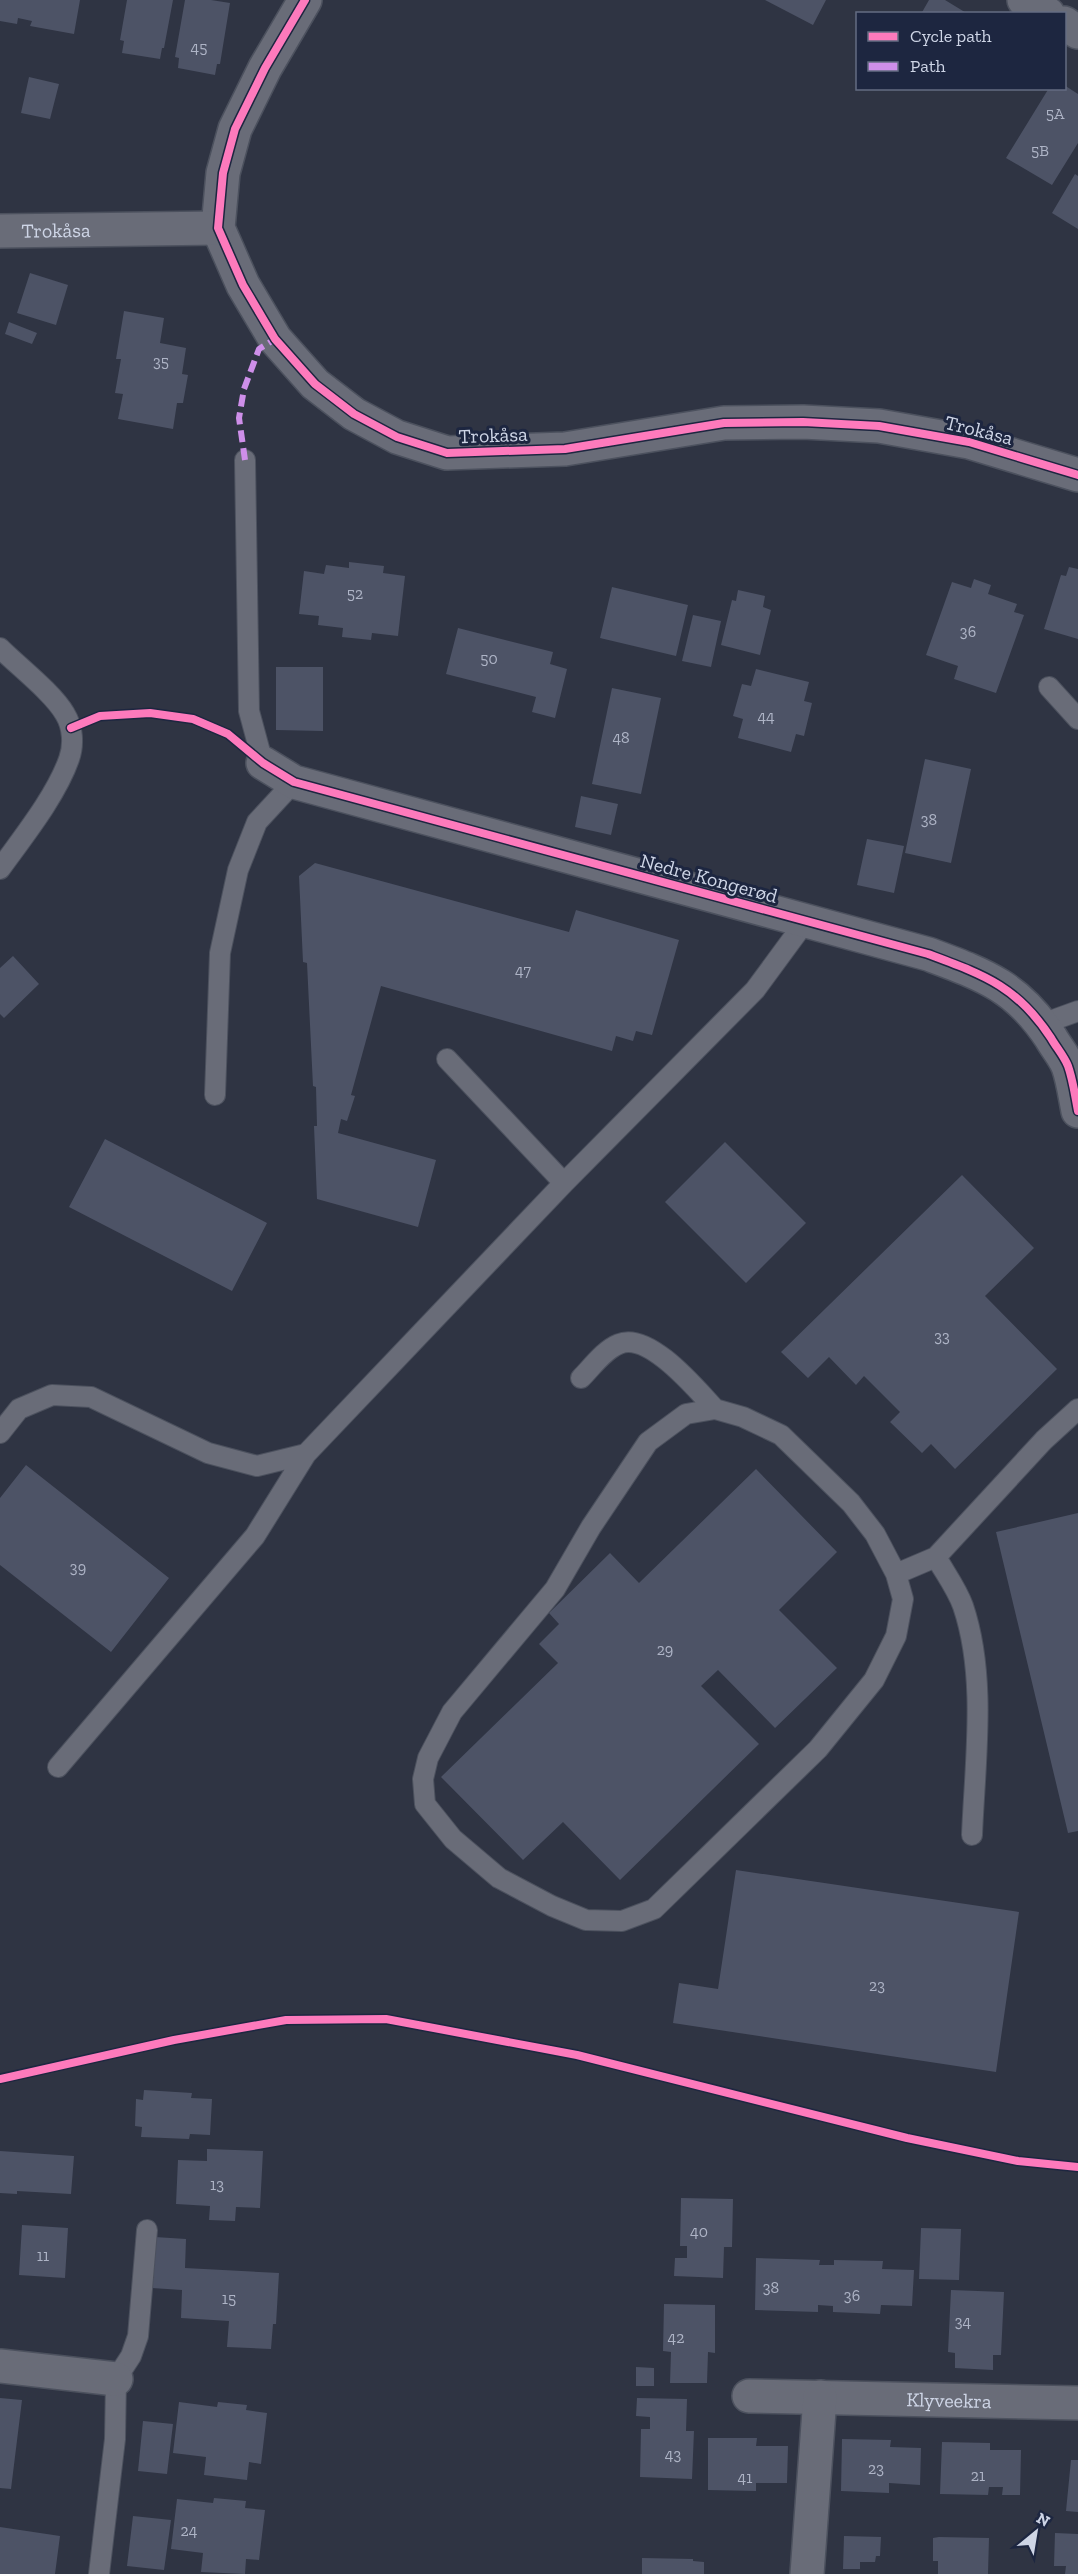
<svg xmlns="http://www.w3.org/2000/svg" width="1078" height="2574" font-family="'Zilla Slab',serif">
<rect width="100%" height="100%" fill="#2f3443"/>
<!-- building -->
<path fill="#4d5366" d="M0,0h80l-6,34 -44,-8 2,-5 -14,-3 -1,6 -17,-3z
M127,0h46l-9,48h-2l-2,11 -38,-6 2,-12 -4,-1z
M185,0h26l19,3 -10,61h-3l-2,11 -37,-7 1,-10 -4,-1z
M765,0h61l-13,25z
M929,0h16l23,14h-47z
M29,77l30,7 -9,35 -29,-6z
M1064,85l14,9v49l-26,42 -46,-27 43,-70h15z
M1075,174l3,2v53l-26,-16z
M30,273l38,12 -12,40 -39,-12z
M124,311l40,7 -4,25 26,5 -4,26 6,1 -5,28h-6l-4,26 -55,-10 5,-25 -8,-1 6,-34h-5z
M9,322l28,11 -5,11 -27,-10z
M349,562l35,4 -1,7 22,3 -7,60 -26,-3 -1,7 -29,-3 1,-9 -25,-3 1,-9 -20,-2 5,-43 20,3 2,-9 23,3z
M1069,567l9,2v70l-34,-10 17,-54 5,1z
M974,579l17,6 -3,9 29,10 -3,8 10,3 -28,78 -42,-14 4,-13 -32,-11 26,-73 19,6z
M612,587l76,18 -12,51 -76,-18z
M738,590l27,6 -2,11 8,3 -11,45 -39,-10 11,-45 4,1z
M693,615l28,6 -10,46 -29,-6z
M458,628l95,24 -3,12 17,5 -12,49 -23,-6 4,-15 -90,-23z
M276,667h47v64l-47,-1z
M756,669l53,13 -5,19 8,2 -8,33 -8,-2 -5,18 -53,-14 5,-19 -10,-3 9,-32 9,2z
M612,688l49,10 -20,96 -49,-10z
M925,759l46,10 -20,94 -46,-10z
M581,796l37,8 -7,31 -36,-8z
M867,839l37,7 -10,47 -37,-8z
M315,863l254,69 7,-22 103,30 -27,95 -16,-4 -3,10 -17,-5 -4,15 -231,-65 -30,109 4,1 -8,25 -6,-2 -3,14 98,27 -18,67 -101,-28 -3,-73h3l-1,-39 -3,-1 -6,-123 -4,-1 -4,-86z
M13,956l26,28 -35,34 -4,-4v-46z
M105,1139l162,84 -35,68 -163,-84z
M725,1142l81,81 -60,60 -81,-81z
M962,1175l72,73 -49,48 72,73 -102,100 -24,-25 -9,9 -32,-31 10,-10 -36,-36 -8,9 -27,-28 -21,21 -27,-26z
M26,1465l143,113 -58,74 -111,-87v-67z
M756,1469l81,83 -58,58 58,58 -62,60 -57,-58 -17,16 58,58 -139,136 -57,-58 -40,38 -82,-83 117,-114 -19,-19 20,-20 -10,-11 61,-60 29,30z
M1078,1513v318l-10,2 -72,-301z
M736,1870l283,42 -23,160 -323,-49 6,-40 39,6z
M144,2090l48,3 -1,5 21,1 -2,36 -20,-1 -1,5 -48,-2 1,-10 -7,-1 1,-27 7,1z
M207,2149l56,2 -3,57 -24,-1 -1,14 -26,-1 1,-14 -34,-2 2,-44 29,1z
M0,2151l74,5 -3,38 -54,-3v3l-17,-1z
M681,2198l52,1 -1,48h-8l-1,31 -49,-2 1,-18h12v-12h-7z
M22,2225l46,3 -3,50 -46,-3z
M921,2228l40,1 -2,51 -40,-1z
M155,2237l31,2 -1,29 94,5 -3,51h-3l-2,25 -44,-2 2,-26 -48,-3 1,-28 -30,-2z
M756,2258l64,2 -1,5h15v-5l49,1 -1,8 32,1 -2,36 -31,-1 -1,9 -47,-2v-6l-15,-1v7l-63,-2z
M951,2290l53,2 -3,63h-8v15l-38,-2v-15l-7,-1z
M664,2304l51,1v48l-7,-1 -1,31h-37l1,-31 -8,-1z
M636,2367l18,1v18h-18z
M0,2398l22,2 -11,89 -11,-1z
M637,2398l50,1 -1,32h8l-2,48 -52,-2 1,-48h9v-12l-14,-1z
M179,2402l38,5 1,-5 29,3 -1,5 21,3 -6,51 -12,-2 -2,18 -43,-5 2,-18 -33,-4z
M143,2421l30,3 -6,50 -29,-3z
M708,2438h49l-1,8h32l-1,37h-31v8l-48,-1z
M842,2439l49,1 -1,7 31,1 -1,37 -31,-2v10l-48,-2z
M942,2442l48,1v7h31l-1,45h-18l1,-8h-14l-1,8 -48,-1z
M1071,2460h7v52l-12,-1z
M214,2498l32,3 -1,7 20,2 -6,50 -13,-1 -1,15 -44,-2 2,-19 -32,-4 6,-50 36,4z
M133,2516l38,4 -7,50 -37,-4z
M0,2527l60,9 -5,38h-55z
M1055,2533l23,1v40h-13l1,-8h-12z
M844,2536l37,1 -1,19h-4l-1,6h-15v7h-17z
M939,2537l50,1 -1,36h-50v-13h-5v-23z
M642,2558l51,1v2l11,1v12h-62z"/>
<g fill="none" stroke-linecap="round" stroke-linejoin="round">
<!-- lane casing -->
<g stroke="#4c515e" stroke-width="22">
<path id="lane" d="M245,460l4,251 14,52
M0,648c18,18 53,45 65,66 8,13 9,31 4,45 -13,37 -46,78 -69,110
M1049,687l29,32
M1042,1024l36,-13
M447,1059l117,124
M215,1095l5,-142 18,-83 19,-48 37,-40
M581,1378c11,-11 23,-28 38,-34 30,-13 78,46 96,65
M715,1409l28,8 38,18 70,68 24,31 21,40 7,25 -7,37 -22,44 -56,69 -164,160 -32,12 -36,-1 -34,-14 -53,-28 -46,-39 -28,-35 -2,-25 5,-21 24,-46 103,-123 36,-62 57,-85 38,-28z
M0,1433l19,-24 33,-14 39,2 117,56 49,13 49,-12 258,-271 191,-193 50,-68
M936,1557c9,16 21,32 27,49 24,71 12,155 9,229
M896,1574l40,-17 108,-117 34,-31
M58,1767l197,-231 51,-82
M99,2574l16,-135 1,-60 15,-23 7,-20 9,-106"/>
</g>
<!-- street casing -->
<g stroke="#4c515e" stroke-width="36">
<g id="street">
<path d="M305,0l-40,68 -30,61 -12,44 -5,55 25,57 32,54 40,45 39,30 43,23 50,16 118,-4 159,-26 79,-1 76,4 90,16 109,33"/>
<path d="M1024,0l24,14"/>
<path d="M1064,23l14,9"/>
<path id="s1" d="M0,231l218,-3"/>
<path d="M263,763l31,19 634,172c56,21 89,32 123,84 5,9 13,18 17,28 5,14 7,30 10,45"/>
<path d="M0,2366l116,13"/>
<path id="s2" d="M749,2396l329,7"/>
<path d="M807,2574l13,-177"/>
</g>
</g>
<!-- lane -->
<use href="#lane" stroke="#696c78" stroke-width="20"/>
<!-- street -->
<use href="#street" stroke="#696c78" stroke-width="33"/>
<!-- quiet -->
<path stroke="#ce8fe9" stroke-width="6" stroke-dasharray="12 6" stroke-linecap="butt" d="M245,460l-6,-42 5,-29 15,-40 16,-10"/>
<!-- cycleway casing -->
<g stroke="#1d2640" stroke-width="11">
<path id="cycleway" d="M305,0l-40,68 -30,61 -12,44 -5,55 25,57 32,54 40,45 39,30 43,23 50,16 118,-4 159,-26 79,-1 76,4 90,16 109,33
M71,728l29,-12 50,-3 43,6 35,15 35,29 31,19 634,172c56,21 89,32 123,84 5,9 13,18 17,28 5,14 7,30 10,45
M0,2079l174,-39 112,-20 100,-1 191,36 330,83 111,23 60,6"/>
</g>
<!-- cycleway -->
<use href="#cycleway" stroke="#fd7abc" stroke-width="8"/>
</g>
<g text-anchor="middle" stroke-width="6" stroke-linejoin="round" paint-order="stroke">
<!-- number labels -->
<g font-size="16" fill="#aeb4c6">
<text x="199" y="53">45</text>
<text x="1055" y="119">5A</text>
<text x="1040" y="156">5B</text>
<text x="161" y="367">35</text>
<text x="355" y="599">52</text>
<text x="968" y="637">36</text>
<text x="489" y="664">50</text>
<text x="766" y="722">44</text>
<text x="621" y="743">48</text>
<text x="929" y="825">38</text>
<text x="523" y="976">47</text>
<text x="942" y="1342">33</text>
<text x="78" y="1573">39</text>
<text x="665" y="1655">29</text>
<text x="877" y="1991">23</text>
<text x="217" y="2190">13</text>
<text x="699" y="2237">40</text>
<text x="43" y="2261">11</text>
<text x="771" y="2293">38</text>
<text x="852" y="2301">36</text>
<text x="229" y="2304">15</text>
<text x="963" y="2327">34</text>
<text x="676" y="2343">42</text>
<text x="673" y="2460">43</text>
<text x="876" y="2474">23</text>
<text x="978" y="2481">21</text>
<text x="745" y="2483">41</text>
<text x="189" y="2536">24</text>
</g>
<!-- street labels -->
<g font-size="20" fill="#ced5e6" stroke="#1d2640">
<text dy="7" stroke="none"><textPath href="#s1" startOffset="56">Trokåsa</textPath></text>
<text transform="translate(979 430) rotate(14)" y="7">Trokåsa</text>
<text transform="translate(493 435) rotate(-2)" y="7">Trokåsa</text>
<text transform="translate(709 878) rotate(15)" y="7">Nedre Kongerød</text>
<text dy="7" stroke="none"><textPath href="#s2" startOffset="200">Klyveekra</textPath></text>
</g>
</g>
<!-- legend -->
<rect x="856" y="12" width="210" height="78" fill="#1d2640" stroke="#646c82" stroke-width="1.5"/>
<rect x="868" y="32" width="30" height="9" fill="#fd7abc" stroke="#646c82" stroke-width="1.5"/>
<text x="910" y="42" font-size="18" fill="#ced5e6">Cycle path</text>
<rect x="868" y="62" width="30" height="9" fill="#ce8fe9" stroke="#646c82" stroke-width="1.5"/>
<text x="910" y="72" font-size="18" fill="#ced5e6">Path</text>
<!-- north arrow -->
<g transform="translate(1036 2532) rotate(30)" stroke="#1d2640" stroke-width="4.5" paint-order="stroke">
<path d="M0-4.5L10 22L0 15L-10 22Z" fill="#ced5e6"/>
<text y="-9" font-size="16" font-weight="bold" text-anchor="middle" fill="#ced5e6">N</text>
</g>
</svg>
